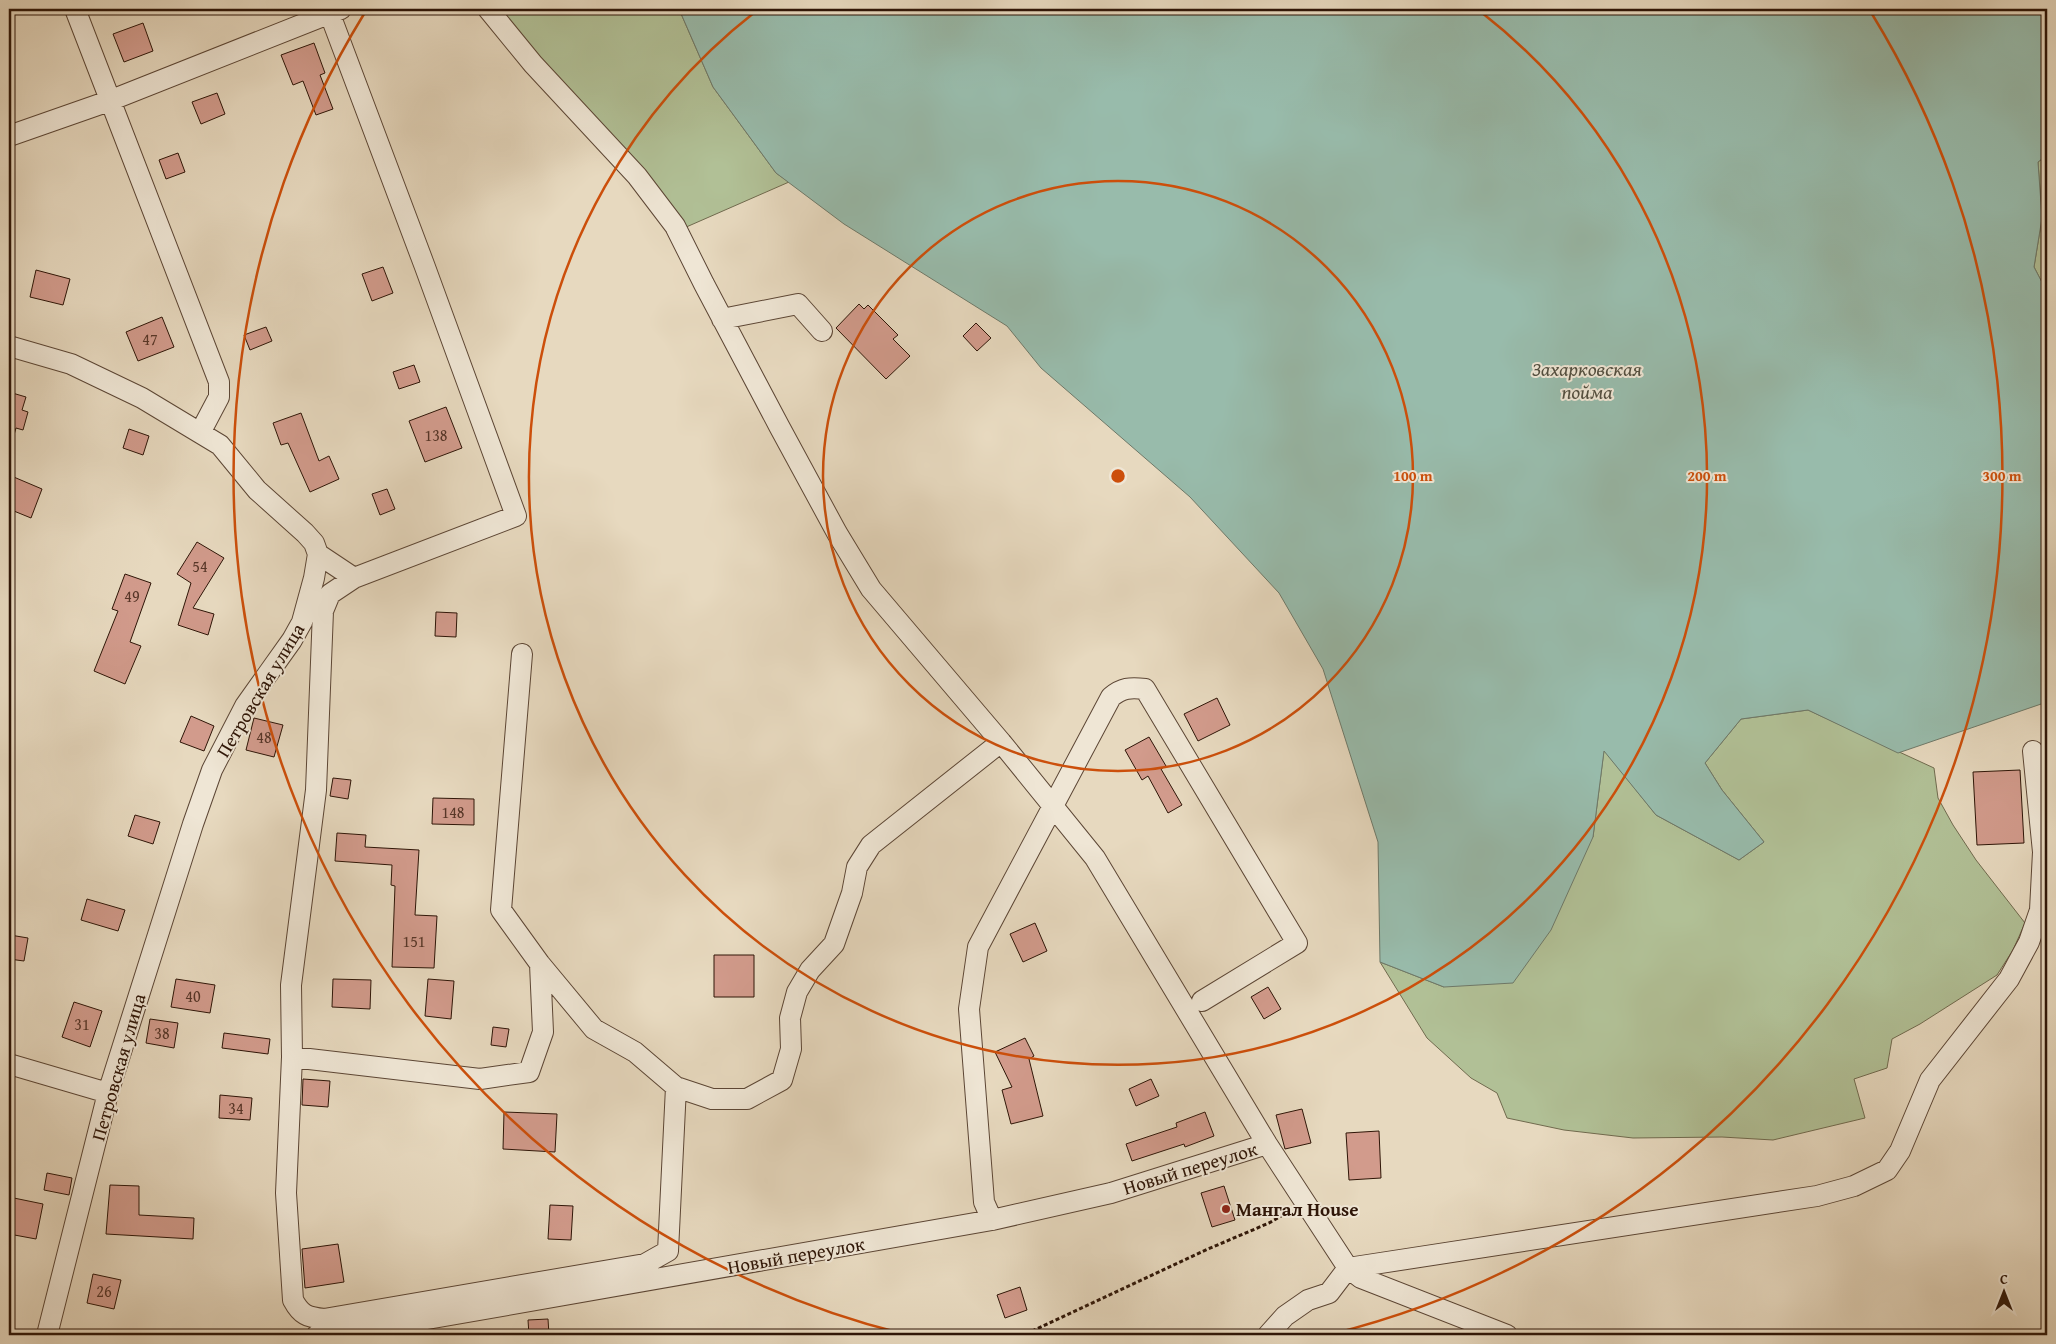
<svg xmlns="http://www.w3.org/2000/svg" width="2056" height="1344" font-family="'Gentium Book Plus',serif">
<rect width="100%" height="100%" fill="#e7d9bf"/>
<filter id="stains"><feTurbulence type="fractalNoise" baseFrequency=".004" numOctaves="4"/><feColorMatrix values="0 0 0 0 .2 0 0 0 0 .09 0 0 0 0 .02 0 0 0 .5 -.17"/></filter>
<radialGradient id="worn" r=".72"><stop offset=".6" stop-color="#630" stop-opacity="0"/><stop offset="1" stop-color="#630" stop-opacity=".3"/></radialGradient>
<!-- green -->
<path fill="#b1c096" stroke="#706a4e" d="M502,9h177l34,78 63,86 13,9 -105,46 -52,-72 -102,-106z
M2047,155v137l-13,-25 8,-49 -4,-56z
M1808,710l126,58 4,30 15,27 23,35 49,63 -12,27 -16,25 -77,49 -28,15 -5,29 -33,11 11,39 -92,22 -51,-3 -89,1 -69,-8 -57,-12 -10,-25 -26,-15 -44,-40 -47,-76 64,25 149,-150 11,-87 52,65 83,45 25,-18 -42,-52 -17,-27 36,-44z"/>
<!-- water -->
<path fill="#98bbab" stroke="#6e7969" d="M679,9h1368v146l-9,7 4,56 -8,49 13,25v410l-149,51 -90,-43 -67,9 -36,44 17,27 42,52 -25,18 -83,-45 -52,-64 -11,86 -42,93 -38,53 -69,4 -64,-25 -2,-120 -55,-173 -44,-76 -89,-96 -149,-129 -34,-42 -163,-102 -68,-51 -63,-86z"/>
<!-- building -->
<path fill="#d29b8c" stroke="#2e1507" d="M143,23l10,28 -29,11 -11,-28z
M314,43l11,30 -5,2 13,34 -17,6 -13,-34 -10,4 -12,-30z
M217,93l8,21 -24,10 -9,-22z
M178,153l7,19 -19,7 -7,-19z
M383,267l10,26 -21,8 -10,-27z
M36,270l34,9 -7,26 -33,-8z
M859,304l5,5 4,-4 30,30 -5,4 17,17 -24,23 -50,-51z
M162,317l12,30 -36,14 -12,-29z
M976,323l15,15 -14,13 -14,-15z
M266,327l6,14 -22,9 -6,-15z
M414,365l6,17 -21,7 -6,-17z
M9,392l17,5 -4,13 6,2 -5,18 -7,-2 -4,14 -3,-1z
M446,407l16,41 -37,14 -16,-41z
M301,413l18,48 10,-5 10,23 -29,13 -22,-49 -7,2 -8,-22z
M129,429l20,7 -6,19 -20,-7z
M9,475l33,14 -11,29 -22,-9z
M387,489l8,20 -15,6 -8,-21z
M197,542l27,16 -31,50 21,6 -6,21 -30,-10 13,-42 -14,-9z
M125,574l26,9 -21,59 11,4 -16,38 -31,-13 24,-60 -6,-2z
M436,612l21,1 -1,24 -21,-1z
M1217,698l13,27 -32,16 -14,-27z
M191,716l23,10 -10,25 -24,-9z
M254,718l29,7 -9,32 -28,-7z
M1149,737l17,29 -5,3 21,36 -14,8 -20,-37 -6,4 -17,-30z
M2020,770l4,73 -47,2 -4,-73z
M333,778l18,2 -3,19 -18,-3z
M433,798l41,1v26l-42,-1z
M135,815l25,7 -7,22 -25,-8z
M337,833l29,2 -1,12 54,3 -4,65 22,1 -3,52 -42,-1 3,-81 -4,-1 1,-20 -57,-4z
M87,899l38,11 -7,21 -37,-11z
M1035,923l12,28 -24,11 -13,-28z
M10,935l18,3 -4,23 -15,-2z
M714,955h40v42h-40z
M176,979l39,6 -5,28 -39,-6z
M333,979l38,1 -1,29 -38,-2z
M428,979l26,2 -3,38 -26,-3z
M1268,987l13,22 -17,10 -13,-22z
M74,1002l28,9 -12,36 -28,-10z
M150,1019l28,4 -4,25 -28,-5z
M493,1027l16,2 -3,18 -15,-2z
M224,1033l46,6 -2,15 -46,-6z
M1025,1038l9,18 -5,3 14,57 -32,8 -9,-34 10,-3 -17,-35z
M303,1079l27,2 -2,26 -26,-2z
M1151,1079l8,17 -23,10 -7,-17z
M220,1095l32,3 -2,22 -31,-2z
M1302,1109l9,34 -26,6 -9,-34z
M504,1112l53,2 -2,38 -52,-3z
M1205,1112l9,24 -29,11 -1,-3 -52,17 -6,-17 51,-17 -1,-4z
M1379,1131l2,47 -32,2 -3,-47z
M47,1173l25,5 -3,17 -25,-5z
M110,1185l29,1v29l55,3 -1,21 -87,-5z
M1224,1186l11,34 -23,7 -11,-34z
M9,1197l34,7 -7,35 -27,-5z
M550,1205l23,1 -2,34 -23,-1z
M338,1244l6,38 -39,6 -3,-39z
M93,1274l28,6 -7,29 -27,-6z
M1020,1287l7,23 -22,8 -8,-23z
M548,1319l1,16h-20l-1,-15z"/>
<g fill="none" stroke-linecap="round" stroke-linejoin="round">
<!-- minor casing -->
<g stroke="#5c4635" stroke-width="22">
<path id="minor" d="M75,9l144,373v15l-19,36
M328,9l97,258 91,249 -162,62 -24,16 -7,17 -7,179 -25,195 1,72 -6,136 7,107c8,15 14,17 31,19l321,-55 23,-13 8,-164 36,12h35l35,-19 9,-31 -1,-31 7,-26 13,-22 24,-26 18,-51 5,-26 14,-22 130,-103
M488,9l45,55 104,112 38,50 29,58 75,142 58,107 34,56 130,153 94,116 172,286 81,124 13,10 146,57
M9,136l100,-35 232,-92
M722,319l76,-15 24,27
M9,346l62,18 71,34 78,47 37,45 48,43 9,10 4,11 -4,24 -12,44 -10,18 -47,66 -33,64 -19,54 -85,269 -61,242
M318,554l36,24
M522,654l-21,256 39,54 54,65 41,23 41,35
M292,1057l188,22 49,-7 14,-40 -3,-68
M9,1064l99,29
M992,1220l-8,-18 -15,-193 9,-62 133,-250c11,-9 19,-10 34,-8l152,254 -95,58
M317,1335l93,-13 582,-102 119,-27 156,-49
M1268,1335l17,-19 23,-16 21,-7 19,-25 469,-72 37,-10 33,-16 13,-19 30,-71 79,-101 20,-37 11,-32 3,-58 -10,-101"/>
</g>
<!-- path -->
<path stroke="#2e1507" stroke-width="3" stroke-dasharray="4 2.5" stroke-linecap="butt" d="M1027,1335l3,-3 178,-83 61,-26 19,-11"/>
<!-- minor -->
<use href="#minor" stroke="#efe6d5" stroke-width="20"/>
</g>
<!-- distance rings -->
<g fill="none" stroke="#cc4f0b" stroke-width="2.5">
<circle cx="1118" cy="476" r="295"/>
<path d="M1481 12A589 589 0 1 1 755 12"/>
<path d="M904 1334A884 884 0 0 1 364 14M1872 14A884 884 0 0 1 1332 1334"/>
</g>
<!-- markers -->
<circle fill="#8f2418" stroke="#efe6d5" stroke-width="2" cx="1226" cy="1209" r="5"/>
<g text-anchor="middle" stroke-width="4" stroke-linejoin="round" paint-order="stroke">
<!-- number labels -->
<g font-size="16" fill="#573628">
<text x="150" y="345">47</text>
<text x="436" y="441">138</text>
<text x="200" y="572">54</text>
<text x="132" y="602">49</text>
<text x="264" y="743">48</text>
<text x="453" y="818">148</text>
<text x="414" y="947">151</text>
<text x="193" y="1002">40</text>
<text x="82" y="1030">31</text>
<text x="162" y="1039">38</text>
<text x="236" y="1114">34</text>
<text x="104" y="1297">26</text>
</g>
<!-- street labels -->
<g font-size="19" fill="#2e1507" stroke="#efe6d5">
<text transform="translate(260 690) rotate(-59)" y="7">Петровская улица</text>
<text transform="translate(118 1067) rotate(-74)" y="7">Петровская улица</text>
<text transform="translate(1190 1168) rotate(-17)" y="7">Новый переулок</text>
<text transform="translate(796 1255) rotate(-10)" y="7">Новый переулок</text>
</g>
<!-- poi labels -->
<g font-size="19" font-weight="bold" fill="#2e1507" stroke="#efe6d5" text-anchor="start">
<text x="1236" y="1216">Мангал House</text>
</g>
<!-- water labels -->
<g font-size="20" font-style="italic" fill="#534f40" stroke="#efe6d5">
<text x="1587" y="376">Захарковская<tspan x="1587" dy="23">пойма</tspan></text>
</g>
</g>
<circle cx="1118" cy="476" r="8" fill="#cc4f0b" stroke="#efe6d5" stroke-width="2.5"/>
<g font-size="15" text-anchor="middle" font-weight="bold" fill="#cc4f0b" stroke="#efe6d5" stroke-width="4" stroke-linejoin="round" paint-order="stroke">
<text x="1413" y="481">100 m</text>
<text x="1707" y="481">200 m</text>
<text x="2002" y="481">300 m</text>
</g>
<!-- margin -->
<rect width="2056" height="1344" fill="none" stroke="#e7d9bf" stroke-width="30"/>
<rect x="10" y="10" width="2036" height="1324" fill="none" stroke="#2e1507" stroke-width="2.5"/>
<rect x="15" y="15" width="2026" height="1314" fill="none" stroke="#2e1507"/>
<!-- north arrow -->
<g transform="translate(2004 1292)" stroke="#efe6d5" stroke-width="4" paint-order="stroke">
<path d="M0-4L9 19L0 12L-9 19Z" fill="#2e1507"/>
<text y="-8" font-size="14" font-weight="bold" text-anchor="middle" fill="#2e1507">С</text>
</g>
<rect width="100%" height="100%" filter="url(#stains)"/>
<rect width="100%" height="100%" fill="url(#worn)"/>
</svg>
